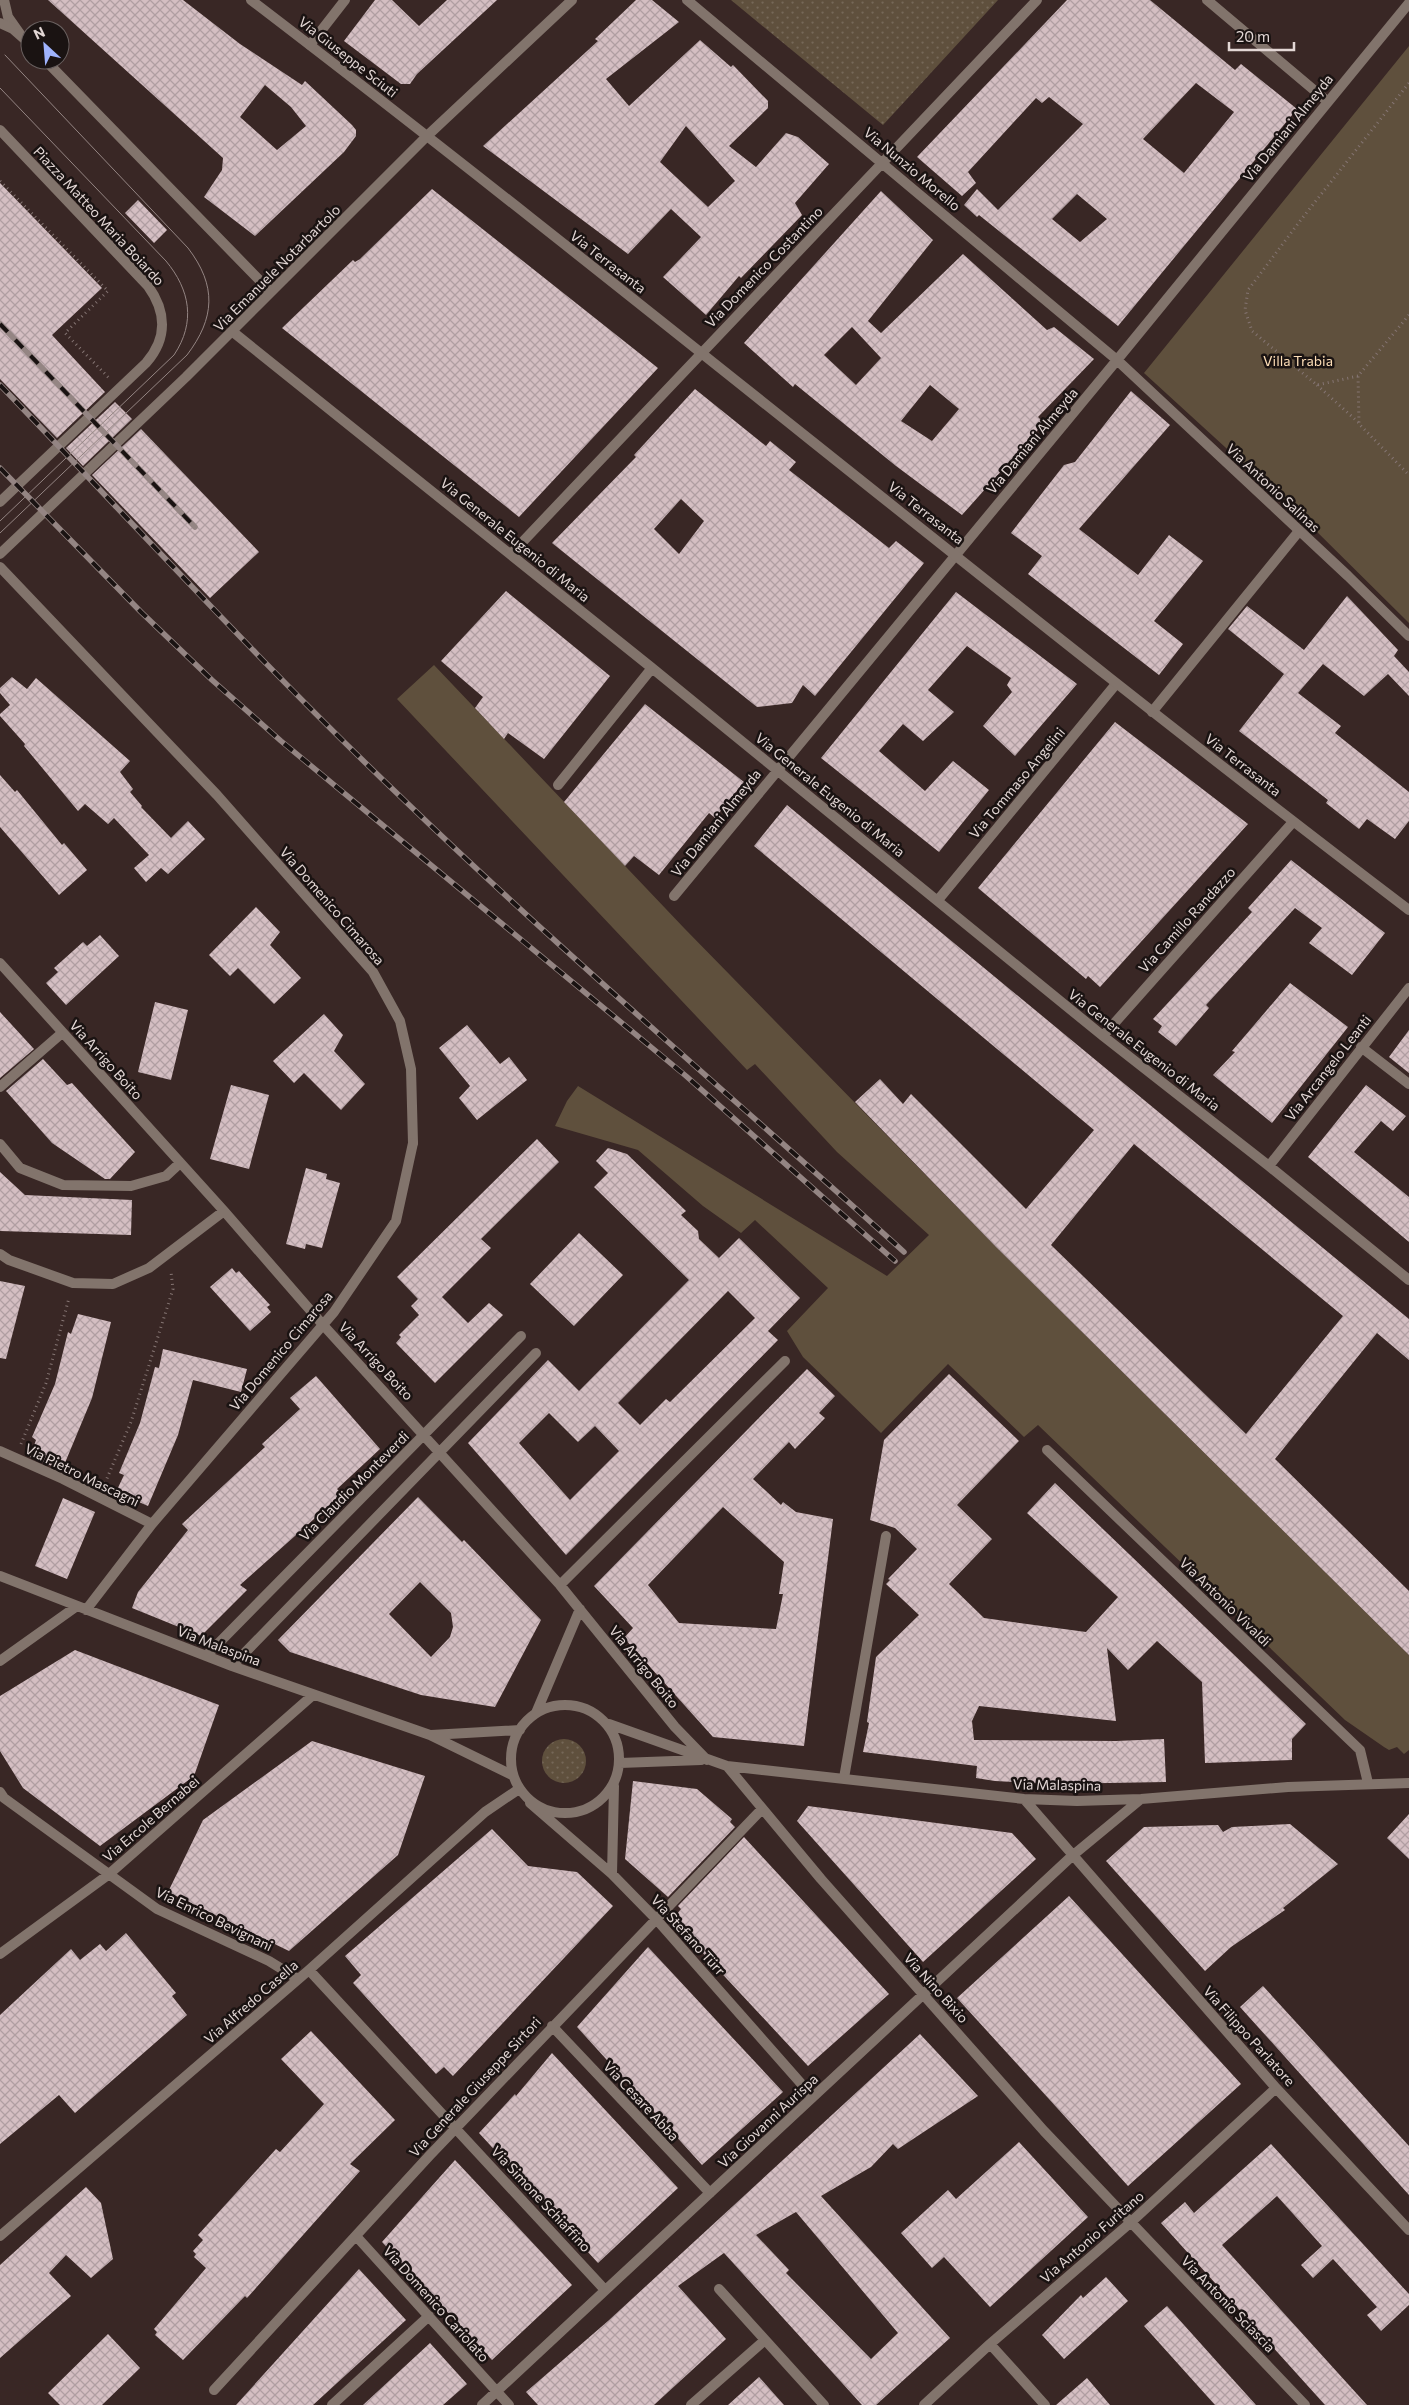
<svg xmlns="http://www.w3.org/2000/svg" width="1409" height="2405" font-family="Commissioner,sans-serif">
<defs>
<pattern id="garden-dots" width="8" height="8" patternUnits="userSpaceOnUse" patternTransform="scale(1.25)"><rect width="8" height="8" fill="#5f503d"/><path d="M2 2h.1M6 6h.1" fill="none" stroke="#766858" stroke-width="1.8" stroke-linecap="round"/></pattern>
<pattern id="building-cross-hatch" width="8" height="8" patternUnits="userSpaceOnUse" patternTransform="scale(1.25)"><rect width="8" height="8" fill="#d4bec2"/><path d="M0 0l8 8M0 8l8-8" fill="none" stroke="#b09ea2"/></pattern>
</defs>
<rect width="100%" height="100%" fill="#392725"/>
<!-- green -->
<path fill="#5f503d" d="M1409,46v577l-102,-101 -163,-149z
M434,665l251,264 311,318 413,408v95l-5,4 -7,-7 -8,3 -5,-3 -39,-27 -307,-295 -14,12 -76,-73 -67,69 -78,-76 -16,-26 41,-43 -73,-68 -14,13 -38,-27 -65,-56 -83,-24 12,-25 11,-15 309,190 42,-41 -92,-83 -82,-88 -8,6 -350,-371z"/>
<!-- garden -->
<path fill="url(#garden-dots)" d="M731,0h267l-115,125z
M542 1761a22 22 0 1 1 44 0a22 22 0 1 1-44 0Z"/>
<!-- building -->
<path fill="url(#building-cross-hatch)" fill-rule="evenodd" d="M48,0h135l57,44 62,41 3,-4 47,44 4,5v6l-12,16 -89,84 -51,-39 18,-27 1,-12zM265,85l26,22 15,19 -29,24 -37,-33z
M375,0h17l27,26 28,-26h50l-80,74 -7,10h-9l-57,-43z
M636,0h16l27,22 -73,57 23,27 71,-66 31,27 2,-2 35,36v7l-39,38 27,21 30,-34 12,4 31,27 -34,39 7,12 -61,63 -2,-2 -33,39 -43,-38 38,-40 -30,-28 -43,45 -145,-108 115,-105 -3,-2zM686,126l49,55 -27,26 -48,-45z
M1067,0h83l85,70 6,-6 56,45 -179,217 -139,-111 -2,2 -13,-12 13,-16 21,21 85,-86 -34,-27 -7,6 -6,-5 -68,74 8,11 -14,13 -45,-39zM1196,83l38,29 -50,61 -41,-34zM1077,194l30,25 -27,23 -28,-23z
M0,183l102,105 -50,47 53,57 -48,46 -57,-59z
M432,189l226,179 -139,149 -237,-189 71,-68 2,2 5,-3z
M881,191l52,49 -65,81 13,12 82,-79 84,76 7,-3 40,32 -56,58 6,6 -82,92 -66,-49 -101,-82 -2,3 -49,-44zM852,327l29,31 -25,27 -32,-30zM930,385l29,24 -27,32 -31,-20z
M138,200l29,30 -13,13 -29,-30z
M695,389l71,57 4,-5 26,21 -7,8 100,78 7,-7 28,22 -109,133 -12,-11 -11,18 -35,4 -205,-164 84,-86 -2,-2zM681,499l23,22 -25,33 -25,-25z
M1131,391l39,34 -91,104 59,46 31,-40 34,26 -49,60 29,23 -24,31 -131,-101 14,-18 -31,-23 53,-68 11,-3z
M115,402l17,17 -49,47 -17,-18z
M141,429l118,123 -49,46 -118,-123z
M506,591l104,85 -66,83 -36,-26 -4,6 -29,-31 8,-11 -42,-36z
M956,592l121,92 -62,72 -32,-30 29,-34 -5,-7 4,-7 -44,-32 -39,44 26,22 -31,29 -20,-17 -24,27 46,40 28,-30 36,29 -50,62 -118,-94z
M1347,596l51,54 -4,6 15,16v24l-21,-22 -24,22 -41,-32 -25,29 43,33 -6,7 74,59v29l-14,18 -28,-20 -8,10 -33,-26 2,-3 -89,-69 45,-57 -56,-45 19,-23 57,44z
M12,677l15,12 9,-11 94,83 -10,11 13,17 -3,3 12,14 -1,1 30,31 17,-17 17,18 -37,35 -7,-6 -15,14 -12,-14 15,-13 -35,-37 -6,6 -23,-20 -7,7 -54,-65 1,-2 -25,-28v-2l10,-9 -10,-12v-5z
M645,704l99,78 -29,36 -6,-5 -50,62 -25,-19 -9,10 -61,-64z
M1115,722l133,102 -148,163 -12,-11 -2,3 -108,-91z
M0,775l15,17 2,-2 45,55 2,-2 23,27 -28,25 -59,-68z
M787,805l622,514v41l-32,-27 -102,126 134,132v64l-413,-408 -141,-145 25,-23 23,25 8,-10 115,115 68,-79 -340,-284zM1134,1144l209,172 -97,118 -195,-189z
M1291,860l94,73 -33,42 -43,-32 13,-15 -27,-20 -89,97 3,3 -33,38 -18,-14 4,-6 -9,-7 99,-107 -4,-4z
M256,907l24,25 -10,13 31,33 -27,26 -36,-36 -8,8 -21,-21z
M100,935l19,21 -53,49 -20,-22 12,-11 -4,-4 29,-26 4,4z
M1290,983l58,44 -76,96 -59,-48 22,-23 -3,-1z
M155,1002l33,8 -17,70 -33,-8z
M0,1012l34,37 -34,29z
M324,1014l19,21 -9,16 31,33 -24,26 -37,-37 -10,10 -21,-22z
M467,1025l33,39 9,-7 18,23 -50,40 -18,-22 11,-12 -31,-38z
M1409,1030v43l-20,-16z
M43,1059l24,26 5,-2 63,69 -25,27h-5l-53,-36 -46,-52z
M231,1085l38,10 -20,74 -39,-10z
M1366,1085l40,31 -13,15 -12,-10 -27,31 55,45v45l-101,-85z
M537,1139l22,23 -78,77 10,9 -49,49 26,26 21,-20 14,12 -68,68 -39,-40 5,-6 -2,-2 20,-20 -8,-9 7,-7 -21,-22z
M608,1148l19,6 59,57 -5,4 17,16 1,8 20,19 20,-20 61,60 -32,33 10,9 -212,215 -98,-112 80,-83 31,31 110,-111 -95,-93 14,-14 -12,-12zM728,1291l27,27 -85,84 -4,-3 -26,26 -22,-22zM549,1413l29,29 17,-16 24,25 -49,49 -51,-57z
M306,1168l21,6 -1,5 14,4 -18,65 -16,-4 -1,5 -19,-5z
M0,1172l25,23 107,5 -1,35 -131,-4z
M579,1233l44,42 -49,51 -44,-42z
M232,1268l4,5 3,-2 31,34 -3,2 4,5 -21,19 -40,-44z
M0,1281l25,5 -19,73 -6,-1z
M78,1314l33,8 -19,76 -30,72 -32,-13 6,-17 -4,-3 23,-53 13,-52 3,2z
M163,1349l84,20 -6,23 -48,-12 -15,55 -30,71 -32,-14 8,-17 -5,-2 21,-50 15,-56 4,1z
M807,1369l28,27 -16,17 6,5 -30,31 -6,-7 -36,37 28,26 2,-3 13,10 37,7 -29,227 -91,-9 -89,-99 9,-10 -39,-42zM723,1507l61,55 -5,32h4l-7,35 -97,-6 -31,-38z
M949,1374l70,67 -62,64 35,34 -43,45 35,34 102,14 32,-35 -91,-84 28,-30 251,241 -14,15v21l-87,3 -3,-81 -45,-41 -29,29 -21,-22 9,73 -137,-15 -7,15 2,19 142,1 48,-2 2,43 -116,2 -55,-3 -19,-3 1,-12 -114,-14 6,-29 -2,-1 9,-65 43,-42 -33,-31 4,-4 -2,-1 29,-30 -22,-21 -25,-8 14,-80z
M316,1376l64,73 -43,40 5,5 -102,91 7,5 -46,46 -69,-28 6,-16 50,-62 -6,-6 83,-77 -3,-3 38,-35 -10,-11z
M418,1497l44,45 2,-2 77,80 -46,87 -74,-12 -131,-43 -12,-12zM420,1582l31,31 2,14 -3,10 -19,20 -42,-43z
M63,1498l32,14 -28,67 -32,-13z
M75,1650l144,55 -25,71 -94,70 -77,-58 -23,-37v-55z
M312,1741l113,35 -27,79 -109,96 -121,-59 35,-72z
M633,1781l64,8 35,30 -2,3 5,5 -67,70 -43,-38z
M808,1806l204,27 24,26 -113,103 -126,-141z
M1409,1814v45l-22,-21z
M1290,1824l48,40 -55,44 2,2 -54,37 -26,24 -99,-110 38,-34 74,-2 5,7 9,-5z
M492,1829l36,37 49,6 36,34 -160,170 -9,-9 -8,7 -83,-91 8,-8 -16,-19z
M744,1837l145,157 -81,72 -136,-146 9,-11 -3,-3z
M1069,1896l172,188 -113,102 -171,-188z
M126,1933l50,60 -4,3 15,19 -112,98 -16,-18 -59,49v-129l71,-66 9,11 20,-16 6,7z
M648,1947l135,145 -81,73 -125,-138z
M1263,1986l146,160v49l-169,-188z
M311,2031l84,89 -45,44 10,7 -113,127 -2,-2 -62,64 -28,-25 2,-3 -3,-3 52,-61 -12,-11 2,-3 -3,-3 10,-11 -5,-5 78,-86 4,3 44,-48 -43,-45z
M920,2034l58,62 -80,53 -5,-5 -22,23 -50,29 129,142 -74,67h-14l-138,-152 -46,33 48,53 -72,66h-116l-12,-13 82,-71zM796,2212l102,121 -27,26 -85,-86 3,-3 -33,-35z
M552,2053l126,135 -80,75 -119,-130 36,-39 1,2z
M1019,2142l69,75 -98,90 -46,-50 -12,11 -31,-35 47,-43 8,9z
M1271,2144l138,150v11l-28,26 -14,-16 10,-8 -44,-48 -20,19 -12,-13 21,-19 -45,-50 -55,49 145,160h-42l-164,-182 24,-21 9,11z
M455,2160l117,125 -80,75 -110,-118z
M86,2187l15,16 12,56 -22,19 -25,-23 -17,18 22,23 -71,62v-93z
M359,2269l47,51 -93,85h-77z
M1106,2277l22,24 -64,58 -22,-24 39,-40 2,3z
M1167,2306l52,58 37,41h-41l-71,-79z
M108,2334l32,34 -38,37h-42l-12,-12z
M430,2343l37,41 -24,21h-80z
M759,2377l25,28h-56z
M1087,2378l23,27h-54z"/>
<g fill="none" stroke-linecap="round" stroke-linejoin="round">
<!-- path -->
<path stroke="#857573" stroke-width="3" stroke-dasharray="1 4" stroke-linecap="butt" d="M0,181l108,110 -43,42 44,45
M1409,315l-51,61 1,48 50,51
M1358,376l-41,9 -65,-54 -7,-21 3,-20 52,-69 109,-138
M1317,385l42,38
M21,1444l25,-61 23,-85
M105,1483l26,-61 42,-133 -2,-17"/>
<!-- service -->
<path stroke="#82746c" stroke-width="10" d="M0,567l217,228 156,177 27,49 11,48 2,74
M1152,712l147,-181
M844,1778l42,-242"/>
<!-- minor -->
<path stroke="#82746c" stroke-width="10" d="M4,0l4,17 12,17
M687,0l430,360 231,216 61,60
M1207,0l120,101
M310,45l35,-45
M233,332l419,336 451,368 166,130 140,114
M511,554l526,-554
M558,785l94,-117
M674,896l443,-536 292,-357
M938,900l178,-216
M0,963l224,248 100,115 236,259 115,142 32,33
M1103,1036l190,-214
M1361,1047l48,37
M0,1087l62,-54
M0,1144l20,24 43,17 68,1 35,-10 14,-13
M1269,1166l140,-178
M0,1254l9,6 64,23 40,1 36,-16 75,-57
M1047,1450l313,300 8,33
M0,1451l63,28 89,45
M0,1576l232,90 198,69 82,40
M560,1585l225,-224
M86,1610l66,-86 182,-212 62,-91 17,-78
M206,1656l315,-320
M0,1661l77,-55
M232,1666l304,-313
M511 1759a54 54 0 1 1 108 0a54 54 0 1 1-108 0Z
M536,1713l44,-104
M609,1724l118,42 297,33 53,2 64,-2 147,-12 121,-4
M431,1735l89,-5
M620,1763l81,-3
M727,1766l94,113 223,252 261,274
M0,1792l4,6 153,111 112,52 29,18
M1024,1799l252,289 133,142
M530,1803l82,71 45,46 156,177
M612,1874l2,-88
M0,1954l108,-79 205,-180
M309,1970l296,320
M552,2026l158,167
M0,2236l309,-266 176,-158 34,-23
M356,2236l153,169
M719,2289l105,116
M990,2344l55,61
M214,2390l216,-235 332,-346
M332,2405l97,-89
M482,2405l590,-549 69,-57
M691,2405l74,-65
M924,2405l66,-61 140,-121 146,-135"/>
<!-- tertiary -->
<path stroke="#82746c" stroke-width="10" d="M251,0c390,298 767,613 1158,910
M0,23l13,6 17,15
M45,60l226,232
M0,130l148,156c18,25 20,52 -2,77l-146,139
M0,554l186,-177 241,-241 145,-136"/>
<!-- tram -->
<path stroke="#948583" stroke-width="1" d="M0,88l166,173c24,29 30,61 8,94l-174,166
M0,533l187,-178c28,-37 30,-69 1,-107l-183,-193"/>
<!-- rail casing -->
<g stroke="#948583" stroke-width="5.5">
<path id="rail" d="M0,324l195,203
M0,385c134,139 264,282 404,415 162,156 333,301 500,452
M0,468l141,144 71,68 69,61 405,335 209,185"/>
</g>
<!-- rail -->
<use href="#rail" stroke="#1a1312" stroke-width="4" stroke-dasharray="11" stroke-linecap="butt"/>
</g>
<g text-anchor="middle" stroke-width="5" stroke-linejoin="round" paint-order="stroke">
<!-- street labels -->
<g font-size="14" fill="#e3d7d5" stroke="#1a1312">
<text transform="translate(348 57) rotate(38)" y="5">Via Giuseppe Sciuti</text>
<text transform="translate(1288 128) rotate(-51)" y="5">Via Damiani Almeyda</text>
<text transform="translate(912 169) rotate(40)" y="5">Via Nunzio Morello</text>
<text transform="translate(99 216) rotate(47)" y="5">Piazza Matteo Maria Boiardo</text>
<text transform="translate(608 262) rotate(38)" y="5">Via Terrasanta</text>
<text transform="translate(764 267) rotate(-46)" y="5">Via Domenico Costantino</text>
<text transform="translate(277 268) rotate(-45)" y="5">Via Emanuele Notarbartolo</text>
<text transform="translate(1032 441) rotate(-50)" y="5">Via Damiani Almeyda</text>
<text transform="translate(1273 488) rotate(43)" y="5">Via Antonio Salinas</text>
<text transform="translate(926 513) rotate(38)" y="5">Via Terrasanta</text>
<text transform="translate(515 540) rotate(39)" y="5">Via Generale Eugenio di Maria</text>
<text transform="translate(1243 765) rotate(38)" y="5">Via Terrasanta</text>
<text transform="translate(1017 783) rotate(-50)" y="5">Via Tommaso Angelini</text>
<text transform="translate(830 795) rotate(39)" y="5">Via Generale Eugenio di Maria</text>
<text transform="translate(716 823) rotate(-51)" y="5">Via Damiani Almeyda</text>
<text transform="translate(332 906) rotate(49)" y="5">Via Domenico Cimarosa</text>
<text transform="translate(1187 920) rotate(-48)" y="5">Via Camillo Randazzo</text>
<text transform="translate(1144 1050) rotate(38)" y="5">Via Generale Eugenio di Maria</text>
<text transform="translate(106 1060) rotate(48)" y="5">Via Arrigo Boito</text>
<text transform="translate(1328 1068) rotate(-52)" y="5">Via Arcangelo Leanti</text>
<text transform="translate(281 1351) rotate(-50)" y="5">Via Domenico Cimarosa</text>
<text transform="translate(376 1361) rotate(47)" y="5">Via Arrigo Boito</text>
<text transform="translate(82 1475) rotate(26)" y="5">Via Pietro Mascagni</text>
<text transform="translate(354 1486) rotate(-45)" y="5">Via Claudio Monteverdi</text>
<text transform="translate(1225 1602) rotate(44)" y="5">Via Antonio Vivaldi</text>
<text transform="translate(219 1646) rotate(21)" y="5">Via Malaspina</text>
<text transform="translate(644 1667) rotate(51)" y="5">Via Arrigo Boito</text>
<text transform="translate(1057 1785) rotate(1)" y="5">Via Malaspina</text>
<text transform="translate(151 1819) rotate(-41)" y="5">Via Ercole Bernabei</text>
<text transform="translate(214 1919) rotate(26)" y="5">Via Enrico Bevignani</text>
<text transform="translate(688 1935) rotate(48)" y="5">Via Stefano Türr</text>
<text transform="translate(936 1988) rotate(48)" y="5">Via Nino Bixio</text>
<text transform="translate(251 2002) rotate(-41)" y="5">Via Alfredo Casella</text>
<text transform="translate(1249 2036) rotate(48)" y="5">Via Filippo Parlatore</text>
<text transform="translate(475 2087) rotate(-47)" y="5">Via Generale Giuseppe Sirtori</text>
<text transform="translate(641 2101) rotate(47)" y="5">Via Cesare Abba</text>
<text transform="translate(768 2121) rotate(-43)" y="5">Via Giovanni Aurispa</text>
<text transform="translate(541 2199) rotate(47)" y="5">Via Simone Schiaffino</text>
<text transform="translate(1092 2237) rotate(-41)" y="5">Via Antonio Furitano</text>
<text transform="translate(436 2304) rotate(48)" y="5">Via Domenico Cariolato</text>
<text transform="translate(1228 2304) rotate(46)" y="5">Via Antonio Sciascia</text>
</g>
<!-- park labels -->
<g font-size="14" fill="#fddeb7" stroke="#1a1312">
<text x="1298" y="366">Villa Trabia</text>
</g>
</g>
<!-- north arrow -->
<g transform="translate(45 45) rotate(334)"><circle r="24" fill="#1a1312" stroke="#6a6160"/>
<path d="M0-4L9 19L0 12L-9 19Z" fill="#9fb3fd"/>
<text y="-8" font-size="14" font-weight="bold" text-anchor="middle" fill="#e3d7d5">N</text>
</g>
<!-- scale -->
<path d="M1229 42v8h65v-8" fill="none" stroke="#e3d7d5" stroke-width="2.5"/>
<text x="1236" y="42" font-size="15" fill="#e3d7d5" stroke="#1a1312" stroke-width="4" paint-order="stroke">20 m</text>
</svg>
